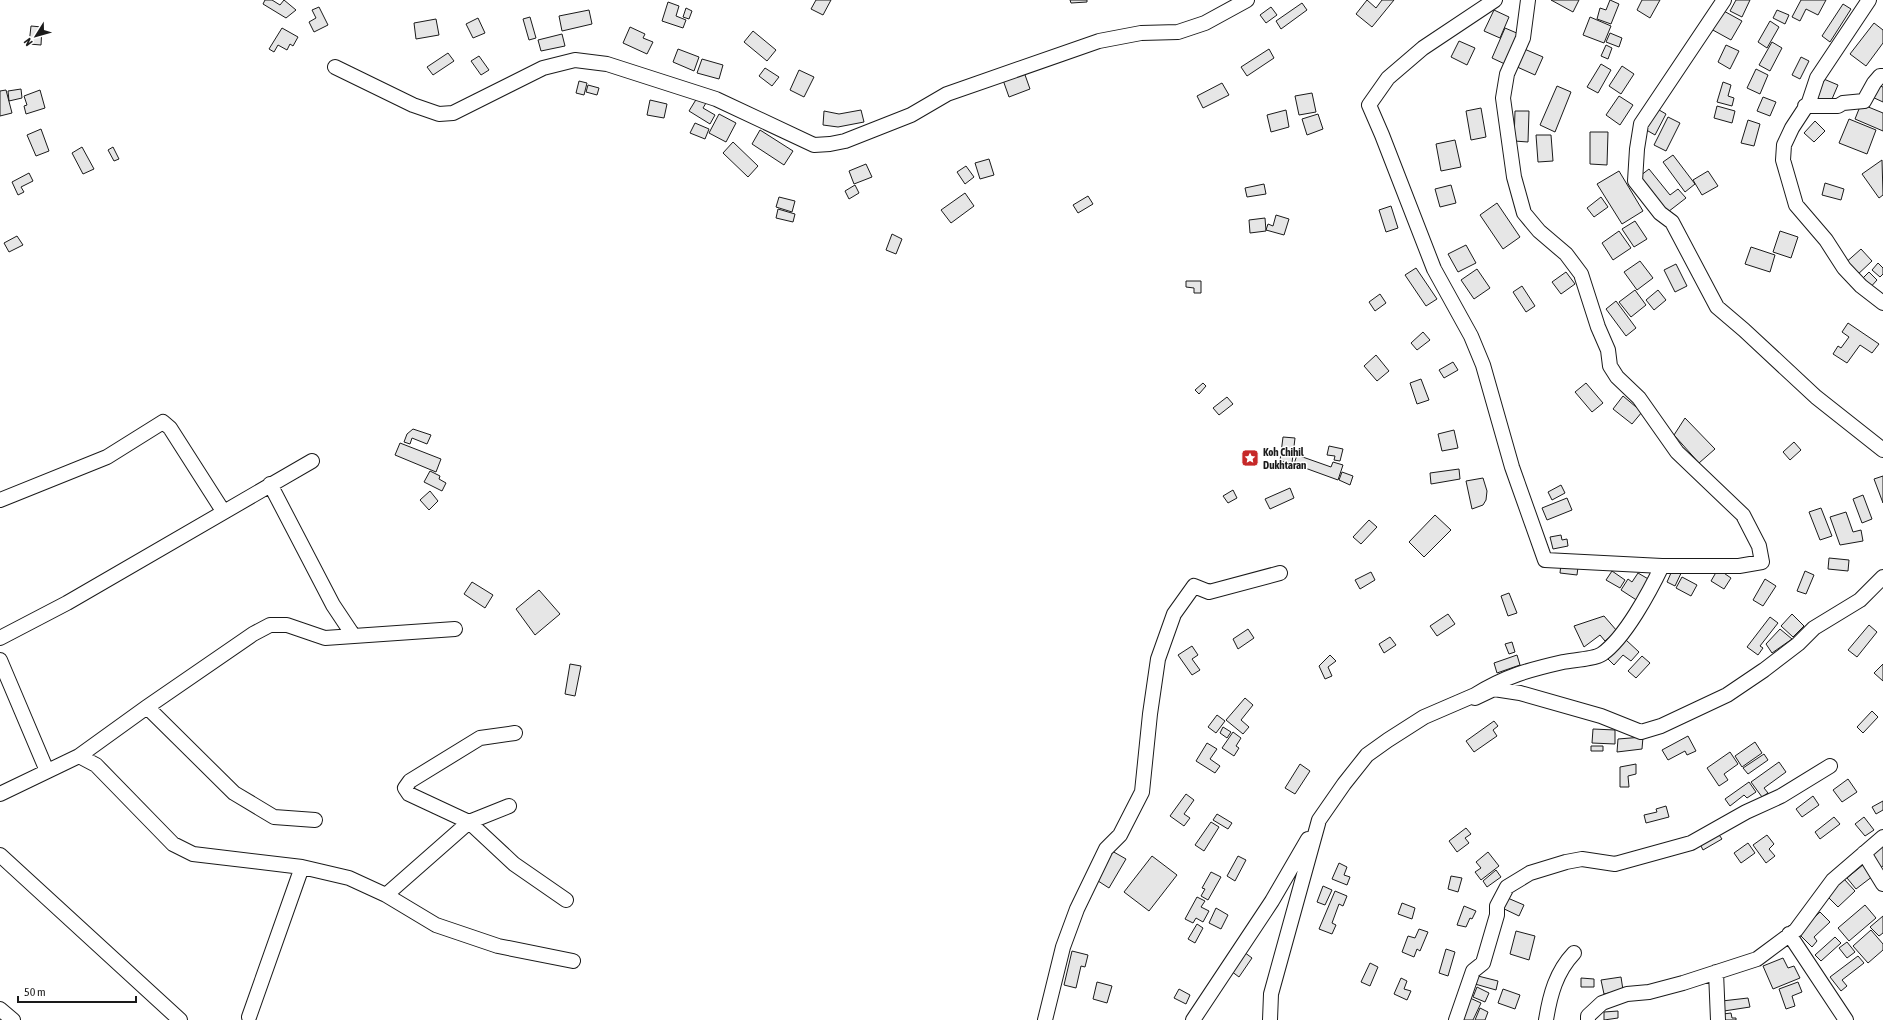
<svg xmlns="http://www.w3.org/2000/svg" width="1883" height="1020" font-family="'Asap Condensed',sans-serif">
<rect width="100%" height="100%" fill="#fff"/>
<!-- building -->
<path fill="#e6e6e6" stroke="#1a1a1a" d="M265,0h7l8,5 4,-5 12,10 -10,8 -23,-14z
M816,0h15l-8,15 -12,-6z
M1070,0h17v2l-16,1z
M1367,0l9,8 6,-8h12l-22,27 -16,-13z
M1551,0h28l-6,12z
M1610,0l9,4 -8,20 -14,-5 3,-11 6,2z
M1642,0h18l-10,18 -13,-8z
M1736,0h14l-8,17 -12,-6z
M1801,0h25l-8,15 -12,-6 -6,12 -8,-4z
M668,2l11,4 -3,10 10,4 -3,8 -21,-7z
M1302,3l5,7 -26,19 -5,-8z
M1843,4l8,5 -21,33 -8,-6z
M319,7l9,18 -14,7 -5,-10 7,-4 -4,-8z
M1271,7l6,8 -11,8 -6,-8z
M686,8l6,3 -3,8 -6,-2z
M589,10l3,14 -30,7 -3,-15z
M1494,10l15,7 -9,21 -16,-7z
M1722,10l20,11 -11,19 -20,-11z
M1777,10l12,5 -4,9 -12,-6z
M530,17l6,21 -7,2 -6,-21z
M1590,17l21,9 -7,17 -21,-8z
M478,18l7,15 -12,5 -7,-14z
M436,19l3,16 -23,4 -2,-16z
M1770,21l9,6 -12,21 -9,-6z
M1874,23l9,7v13l-17,23 -16,-12z
M31,26l11,1 -1,18 -12,-1z
M630,27l15,7 -2,4 10,4 -6,12 -24,-11z
M282,28l16,9 -5,9 -3,-2 -3,6 -9,-5 -4,7 -5,-3z
M1505,28l14,6 -12,31 -15,-7z
M753,31l23,19 -9,11 -23,-19z
M1610,33l12,5 -3,9 -13,-5z
M562,34l3,12 -24,5 -3,-11z
M1459,41l16,7 -8,17 -16,-8z
M1772,42l10,6 -12,23 -11,-6z
M1606,45l6,3 -4,11 -7,-3z
M1726,45l13,6 -9,18 -12,-7z
M1522,48l21,9 -8,18 -20,-9z
M678,49l21,8 -5,14 -21,-9z
M1269,49l5,9 -27,18 -6,-9z
M448,53l6,8 -21,14 -6,-8z
M479,56l10,14 -8,5 -10,-14z
M1801,57l8,4 -9,18 -8,-4z
M702,59l21,6 -4,14 -22,-6z
M1601,64l10,6 -13,23 -11,-6z
M1622,66l12,8 -13,20 -12,-8z
M765,68l14,9 -7,9 -13,-10z
M1756,69l12,6 -8,19 -13,-6z
M799,70l15,7 -10,20 -14,-7z
M1024,72l6,17 -21,8 -6,-17z
M1819,77l19,8 -9,21 -19,-8z
M579,81l8,2 -3,12 -8,-2z
M1723,82l8,3 -3,11 6,2 -2,8 -15,-4z
M1222,83l7,12 -26,13 -6,-12z
M1875,84l8,3v15l-13,-6z
M588,85l11,3 -2,7 -11,-3z
M1557,86l14,6 -16,40 -15,-7z
M21,89l1,9 -13,3 -1,-10z
M6,90l6,23 -12,3v-25z
M40,90l5,18 -19,6 -2,-8 3,-1 -3,-9z
M1312,93l4,19 -17,3 -4,-19z
M1619,96l14,9 -13,20 -14,-10z
M1763,97l13,5 -6,14 -13,-5z
M697,98l9,5 -3,5 12,7 -5,9 -21,-13z
M650,100l17,4 -3,14 -17,-3z
M1861,104l22,9v18l-28,-12z
M1717,106l18,5 -3,12 -18,-5z
M1654,107l12,7 -11,21 -12,-7z
M1481,108l5,29 -15,3 -5,-29z
M861,110l3,12 -26,5 -15,-2 1,-14 15,3z
M1286,110l3,17 -18,5 -4,-17z
M1515,111h14l-1,31 -14,-1z
M719,114l17,9 -10,19 -17,-9z
M1318,114l5,15 -16,6 -5,-16z
M1668,117l12,6 -14,28 -12,-6z
M1849,119l27,11 -9,24 -28,-11z
M1748,120l12,4 -6,22 -13,-3z
M1815,121l10,10 -11,11 -10,-9z
M695,123l14,6 -4,10 -15,-6z
M41,129l8,22 -13,5 -9,-21z
M760,130l33,21 -9,14 -32,-21z
M1590,132h18l-1,33 -17,-1z
M1536,135h15l2,26 -15,1z
M1455,140l6,27 -20,4 -5,-27z
M733,142l25,24 -10,11 -25,-24z
M82,147l12,22 -11,5 -11,-21z
M113,147l6,12 -5,2 -6,-11z
M1673,155l22,29 -10,8 -22,-30z
M989,159l5,16 -14,4 -5,-16z
M1882,160l1,35 -4,3 -17,-24z
M866,164l6,13 -18,7 -5,-13z
M966,166l8,11 -9,7 -8,-12z
M1649,169l21,26 8,-6 8,9 -22,17 -28,-36z
M1619,171l24,40 -21,13 -25,-40z
M1708,171l10,15 -16,9 -9,-15z
M29,173l4,8 -12,6 3,5 -6,3 -6,-13z
M1825,183l19,6 -3,11 -19,-5z
M1264,184l2,10 -19,3 -2,-9z
M855,185l4,8 -10,6 -4,-8z
M1451,185l5,18 -16,4 -5,-18z
M965,193l9,13 -23,17 -10,-13z
M1088,196l5,8 -15,9 -5,-8z
M779,197l16,4 -3,11 -16,-5z
M1601,197l7,10 -14,10 -7,-9z
M1497,203l23,34 -17,12 -23,-34z
M1391,206l7,22 -12,4 -7,-22z
M778,209l17,5 -2,8 -17,-4z
M1276,215l13,4 -5,16 -18,-5 2,-6 5,2z
M1265,218l1,13 -16,2 -1,-13z
M1635,221l12,18 -13,8 -12,-18z
M1619,231l12,17 -18,12 -11,-17z
M1780,231l18,6 -7,21 -18,-6z
M892,234l10,5 -6,15 -10,-4z
M17,236l6,9 -14,7 -5,-9z
M1466,245l10,18 -18,9 -10,-18z
M1751,247l24,8 -5,17 -25,-8z
M1861,249l11,12 -17,16 -12,-12z
M1640,261l13,17 -16,12 -13,-18z
M1878,263l5,5v6l-3,3 -8,-7z
M1676,264l11,22 -12,6 -11,-22z
M1416,268l21,31 -11,7 -21,-31z
M1477,269l13,19 -16,11 -13,-19z
M1566,272l9,12 -14,10 -9,-12z
M1869,272l8,8 -9,10 -8,-9z
M1186,281h15v12h-7v-5l-8,-1z
M1522,286l13,20 -9,6 -13,-20z
M1635,290l11,15 -15,12 -12,-15z
M1658,290l8,10 -12,10 -8,-10z
M1380,294l6,9 -11,8 -6,-9z
M1616,301l20,27 -10,8 -20,-27z
M1848,323l31,21 -7,9 -12,-8 -13,18 -14,-9 5,-8 3,2 8,-11 -7,-5z
M1423,332l7,8 -13,10 -6,-7z
M1376,355l13,16 -12,10 -13,-15z
M1453,362l5,8 -14,8 -5,-8z
M1421,379l8,21 -12,4 -7,-21z
M1203,383l3,3 -7,8 -4,-4z
M1586,383l17,20 -11,9 -17,-20z
M1623,396l19,16 -10,12 -19,-15z
M1227,397l6,7 -14,11 -6,-7z
M1685,418l30,31 -16,14 -25,-28z
M413,429l18,6 -4,9 -15,-6 -2,6 -6,-2 3,-8z
M1454,430l4,18 -16,3 -4,-17z
M1283,437l12,1 -3,25 -12,-2z
M1794,442l7,8 -11,10 -7,-8z
M400,443l41,16 -5,13 -41,-17z
M1329,446l14,3 -3,12 -6,-1 1,-4 -8,-1z
M1297,455l34,12 2,-5 10,3 -5,15 -44,-16z
M1459,469l1,10 -29,5 -1,-11z
M430,471l10,5 -1,3 7,4 -4,8 -18,-9z
M1342,472l11,4 -3,9 -11,-5z
M1883,476v27l-9,-24z
M1483,478l4,13 -1,9 -3,5 -11,4 -6,-28z
M1561,485l4,8 -13,7 -4,-8z
M1290,488l4,10 -24,11 -5,-10z
M1233,490l4,8 -9,5 -5,-7z
M430,491l8,10 -9,9 -9,-10z
M1863,495l9,24 -10,4 -9,-24z
M1567,498l5,12 -25,10 -5,-12z
M1821,508l11,28 -12,4 -11,-28z
M1846,512l7,20 8,-2 2,11 -23,4 -10,-28z
M1435,515l16,15 -27,27 -15,-15z
M1369,520l8,7 -16,17 -8,-7z
M1561,535l1,5 5,-1 1,7 -15,3 -3,-12z
M1829,558l20,2 -1,11 -20,-2z
M1561,564l17,3 -1,8 -17,-2z
M1675,564l9,3 -9,19 -8,-4z
M1718,569l13,9 -7,11 -13,-8z
M1612,571l13,9 -5,8 -14,-8z
M1805,571l9,4 -8,19 -9,-3z
M1371,572l4,8 -15,9 -5,-9z
M1638,573l12,7 -12,21 -17,-11 7,-11 4,3z
M1682,577l15,8 -6,11 -15,-8z
M1765,579l11,7 -13,20 -10,-6z
M472,582l21,13 -8,13 -21,-14z
M539,590l21,24 -25,21 -19,-26z
M1509,593l8,20 -9,3 -7,-20z
M1448,614l7,10 -18,12 -7,-10z
M1792,614l12,12 -11,11 -12,-11z
M1604,616l13,15 -12,10 -5,-6 -16,12 -10,-21z
M1770,617l8,6 -18,23 3,2 -5,7 -11,-8z
M1869,625l8,7 -20,25 -9,-7z
M1248,629l6,9 -16,11 -5,-10z
M1780,629l12,10 -20,14 -6,-9z
M1390,637l6,8 -12,8 -5,-9z
M1626,640l13,12 -8,9 -8,-6 -9,10 -6,-6z
M1512,642l3,10 -6,2 -4,-10z
M1192,646l6,9 -6,4 8,11 -8,5 -14,-20z
M1330,655l6,6 -8,6 4,9 -7,3 -6,-13z
M1517,655l3,10 -23,8 -3,-10z
M1642,656l8,7 -14,15 -8,-7z
M570,664l11,2 -6,30 -10,-2z
M1883,664v17l-9,-8z
M1245,698l8,7 -12,15 8,7 -6,7 -17,-14z
M1872,711l6,6 -15,16 -6,-6z
M1217,715l8,6 -9,12 -8,-6z
M1494,721l4,5 -5,4 4,6 -23,16 -8,-11z
M1223,727l8,5 -4,6 -7,-5z
M1593,729l22,1v14l-23,-1z
M1233,732l8,6 -5,8 3,2 -5,8 -12,-8z
M1688,736l8,15 -9,4 -2,-4 -17,9 -6,-10z
M1643,737l-1,12 -25,3 1,-13z
M1755,742l7,11 -20,14 -7,-11z
M1207,743l10,6 -7,10 10,7 -5,7 -19,-12z
M1591,746h12v5h-12z
M1730,752l8,12 -14,10 4,6 -9,6 -12,-18z
M1764,754l4,6 -20,14 -5,-6z
M1779,762l7,10 -22,16 4,5 -6,4 -11,-15z
M1300,764l10,7 -15,23 -10,-6z
M1636,764v10l-8,2 1,11h-9v-20z
M1848,779l9,13 -15,10 -9,-12z
M1749,782l7,10 -9,6 -3,-3 -14,11 -5,-7z
M1186,794l8,6 -10,14 6,4 -6,8 -14,-10z
M1813,796l6,9 -17,12 -6,-8z
M1883,801v9l-7,4 -4,-7z
M1666,806l3,11 -23,6 -2,-8 13,-3 -1,-3z
M1217,814l15,9 -4,6 -15,-9z
M1834,817l6,7 -20,15 -5,-7z
M1864,817l10,13 -9,6 -10,-12z
M1211,822l8,5 -15,24 -9,-6z
M1466,828l5,6 -6,4 4,5 -12,9 -8,-11z
M1717,832l5,7 -19,11 -4,-8z
M1767,835l7,9 -5,5 6,7 -9,7 -13,-18z
M1748,843l7,10 -14,10 -7,-10z
M1883,846v20l-3,2 -10,-13z
M1112,851l14,8 -17,29 -14,-9z
M1488,852l11,14 -18,14 -6,-8 6,-4 -5,-6z
M1152,856l25,19 -28,36 -25,-19z
M1238,856l8,4 -11,21 -8,-5z
M1339,863l8,4 -3,8 6,2 -3,8 -15,-6z
M1864,864l9,12 -17,13 -9,-11z
M1496,870l5,7 -14,10 -4,-6z
M1211,872l10,5 -13,23 -7,-4 4,-7 -3,-1z
M1451,876l11,2 -4,14 -10,-3z
M1844,879l11,12 -17,16 -11,-11z
M1323,886l9,4 -7,15 -8,-3z
M1335,891l12,5 -4,10 -4,-2 -7,19 4,2 -4,9 -13,-5z
M1503,896l21,9 -5,11 -21,-10z
M1197,897l8,4 -4,6 8,4 -6,11 -7,-4 -3,5 -8,-4z
M1402,903l13,5 -3,11 -14,-5z
M1865,905l11,13 -27,23 -11,-13z
M1464,906l12,5 -4,8 -2,-1 -4,9 -9,-2z
M1216,908l12,7 -7,14 -12,-6z
M1820,912l10,10 -16,15 3,4 -5,6 -14,-14z
M1883,916v17l-4,3 -9,-9z
M1197,924l6,4 -8,15 -7,-4z
M1419,929l9,3 -8,19 -3,-2 -3,8 -12,-5 6,-16 7,2z
M1871,930l12,14v6l-15,13 -15,-17z
M1516,931l19,5 -6,24 -19,-6z
M1835,937l6,6 -20,18 -6,-6z
M1847,942l8,10 -8,6 -8,-10z
M1446,949l9,3 -7,24 -9,-3z
M1072,951l16,4 -3,12 -4,-1 -5,22 -12,-3z
M1244,952l8,6 -13,19 -8,-6z
M1858,956l6,7 -22,17 5,6 -6,5 -11,-14z
M1783,958l5,10 6,-2 6,12 -27,11 -10,-23z
M1370,963l8,4 -8,19 -9,-4z
M1478,976l20,5 -2,9 -21,-6z
M1621,977l2,13 -19,4 -3,-14z
M1401,978l6,3 -3,8 7,2 -4,9 -13,-6z
M1581,978l13,1v8h-13z
M1097,982l15,4 -5,17 -14,-4z
M1798,982l4,10 -10,4 3,10 -9,3 -7,-20z
M1477,987l12,6 -4,9 -12,-5z
M1179,989l11,6 -4,9 -12,-6z
M1503,989l17,6 -5,14 -17,-6z
M1470,998l11,5 -8,17h-13z
M1748,998l2,9 -26,4 -2,-10z
M1480,1008l8,4 -3,8h-10z
M1618,1011v7l-14,2v-8z
M1731,1013l1,5h4v2h-12l-1,-6z"/>
<g fill="none" stroke-linecap="round" stroke-linejoin="round">
<!-- street casing -->
<g stroke="#1a1a1a" stroke-width="16">
<path id="street" d="M1495,0l-72,48 -35,30 -19,27 13,30 52,134 37,67 12,29 29,102 33,93 117,6
M1724,0l-83,124 -4,25 -2,32 25,32 12,9 45,85 27,23 72,67 67,53
M1869,0l-52,78 -8,24 -17,26 -8,17 -1,15 13,45 30,35 18,28 17,18 22,17
M335,67l78,38 26,9 14,-1 90,-45 32,-8 32,4 109,35 98,46 16,-1 15,-3 66,-26 36,-21 152,-53 42,-8 37,-1 27,-9 42,-23
M1805,106h33l5,-3 21,-2 10,-18 6,-7h3
M270,484l63,121 20,30
M0,500l107,-43 56,-35 7,6 53,83
M0,638l67,-35 245,-142
M0,660l47,111
M1475,695c31,-19 53,-25 88,-33 10,-2 32,-3 39,-8 23,-16 48,-63 60,-88h77l23,-4 -3,-16 -16,-31 -66,-63 -38,-54 -22,-21 -7,-11 -2,-16 -10,-23 -17,-53 -15,-20 -27,-23 -15,-18 -10,-36 -11,-79 4,-24 16,-36 5,-38
M147,707l87,86 40,24 41,3
M515,733l-35,5 -70,43 -5,7 4,6 60,28 45,42 52,36
M79,756l68,-49 106,-73 17,-9h17l38,13 130,-9
M0,794l79,-38 17,9 77,79 20,10 109,13 47,11 37,17 50,30 62,21 75,15
M1864,853l19,31
M0,855l180,165
M386,895l83,-73 40,-16
M1789,934l57,86
M1716,972l2,48
M0,1009l13,11
M249,1017l53,-150
M1045,1020l18,-73 14,-38 29,-60 14,-14 22,-43 8,-78 8,-55 16,-45 20,-28 15,6 71,-19
M1193,1020l79,-119 36,-62
M1270,1020l1,-26 48,-174 25,-36 23,-29 21,-15 36,-23 51,-22v3l19,-9 26,4 81,23 40,16 20,-6 66,-31 37,-25 34,-26 16,-16 46,-28 23,-23
M1456,1020l17,-49 10,-8 14,-48v-9l10,-19 23,-14 36,-11 16,-3 33,5 76,-21 55,-31 35,-16 49,-30
M1546,1020c4,-25 10,-48 28,-67
M1588,1020v-4l14,-13 25,-9 22,-2 34,-9 74,-24 39,-29 37,-50 50,-43"/>
</g>
<!-- street -->
<use href="#street" stroke="#fff" stroke-width="14"/>
</g>
<!-- icons -->
<defs>
<g id="sight-square" transform="scale(0.9)"><rect x="-9" y="-9" width="18" height="18" rx="4" fill="#c62828" stroke="#fff"/><path d="M0-6L1.8-2.2L6-1.7L2.9 1.2L3.7 5.4L0 3.3L-3.7 5.4L-2.9 1.2L-6-1.7L-1.8-2.2Z" fill="#fff"/></g>
</defs>
<g fill-rule="evenodd">
<use href="#sight-square" x="1250" y="458"/>
</g>
<g text-anchor="middle" stroke-width="3" stroke-linejoin="round" paint-order="stroke">
<!-- poi labels -->
<g font-size="11" font-weight="bold" fill="#1a1a1a" stroke="#fff" text-anchor="start">
<text x="1263" y="456">Koh Chihil<tspan x="1263" dy="13">Dukhtaran</tspan></text>
</g>
</g>
<!-- north arrow -->
<g transform="translate(36 36) rotate(233)" stroke="#ffffff" stroke-width="3" paint-order="stroke">
<path d="M0-3L7 15L0 10L-7 15Z" fill="#1a1a1a"/>
<text y="-6" font-size="11" font-weight="bold" text-anchor="middle" fill="#1a1a1a">N</text>
</g>
<!-- scale -->
<path d="M18 996v6h118v-6" fill="none" stroke="#1a1a1a" stroke-width="2"/>
<text x="24" y="996" font-size="12" fill="#1a1a1a" stroke="#ffffff" stroke-width="3" paint-order="stroke">50 m</text>
</svg>
